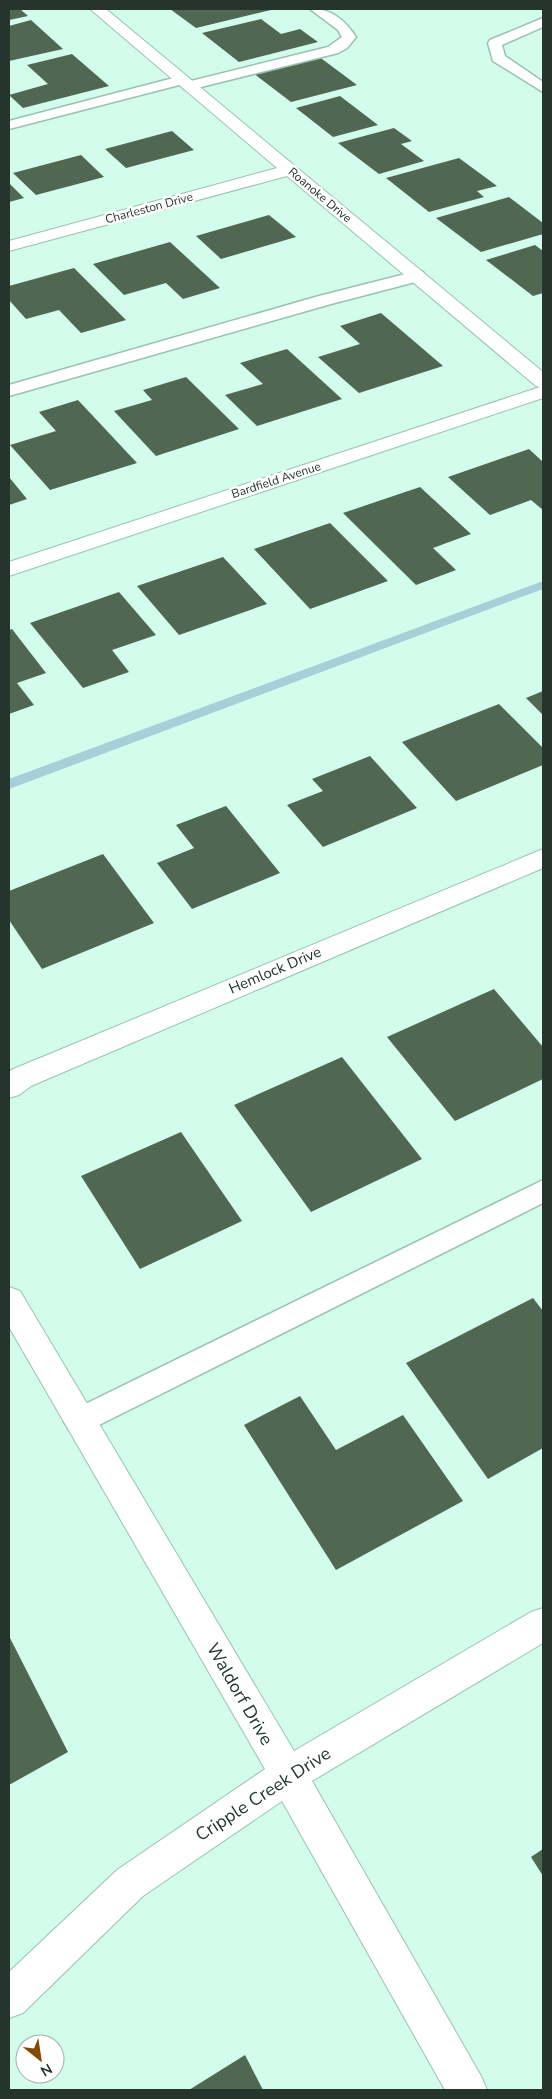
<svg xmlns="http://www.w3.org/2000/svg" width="552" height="2099" font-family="'Nunito Sans',sans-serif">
<rect width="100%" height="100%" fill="#d2fceb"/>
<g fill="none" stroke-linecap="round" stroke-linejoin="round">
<!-- stream -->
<path fill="#a7cfd7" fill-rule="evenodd" d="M543,581v8l-534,200v-10z"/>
</g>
<!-- building -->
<path fill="#506752" d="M9,9h11l8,7 -19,4z
M170,9h100l1,1 -75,18z
M261,19l20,15 19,-5 18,13 -79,20 -37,-29z
M31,20l32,29 -54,12v-35z
M72,54l37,32 -86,22 -14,-13 39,-11 -21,-19z
M318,56l39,29 -66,17 -38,-29z
M340,96l38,29 -45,12 -37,-29z
M394,128l18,13 -11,3 23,17 -45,13 -41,-31z
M172,131l22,19 -68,18 -21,-19z
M81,155l23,22 -68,18 -23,-22z
M459,158l38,28 -20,5 7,6 -55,15 -43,-34z
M9,183l15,15 -15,4z
M509,197l34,26v11l-62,18 -45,-34z
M269,215l27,22 -75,22 -25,-23z
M170,242l50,46 -37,11 -17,-16 -42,12 -31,-31z
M535,245l8,6v42l-10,3 -47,-36z
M74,268l52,52 -45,13 -22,-23 -33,9 -17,-19v-14z
M381,313l62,53 -84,27 -41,-36 42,-13 -20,-18z
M287,349l55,50 -85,27 -32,-31 38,-11 -23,-21z
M186,377l53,52 -83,27 -42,-45 38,-11 -9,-10z
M78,400l59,63 -87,27 -40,-45 46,-14 -17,-19z
M529,449l14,13v48l-12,-10 -41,15 -42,-38z
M9,477l18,22 -18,6z
M420,487l51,47 -38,14 23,22 -40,15 -73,-72z
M330,523l58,58 -78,28 -56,-60z
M223,557l44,47 -88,31 -42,-49z
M119,592l37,43 -44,15 17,22 -46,16 -53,-65z
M12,629l34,44 -29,10 17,22 -25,9v-84z
M543,691v24l-17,-17z
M499,704l44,44v17l-87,36 -54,-59z
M370,756l47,52 -94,39 -36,-42 36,-14 -11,-12z
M226,806l54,67 -88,36 -35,-46 37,-15 -18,-23z
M103,854l51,69 -112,46 -33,-49v-29z
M494,989l49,58v32l-88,42 -68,-84z
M342,1057l80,102 -111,53 -77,-107z
M181,1132l61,89 -102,48 -59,-93z
M533,1298l10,13v137l-55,31 -82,-116z
M300,1396l36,54 67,-35 60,86 -127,69 -92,-145z
M9,1636l59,116 -59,33z
M543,1849v27l-12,-19z
M245,2055l18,35h-74z"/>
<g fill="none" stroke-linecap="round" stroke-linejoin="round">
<!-- service casing -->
<g stroke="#9ac1b1" stroke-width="3">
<path id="service" d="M310,9c21,-1 35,11 46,28l-9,11 -9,5 -149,37 -5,-1 -2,-3 1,-2 -174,45v-8l172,-45 5,1 2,3 -1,2 141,-35 14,-10 -4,-7z
M543,18v9l-41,18 3,11 38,26v10l-50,-31 -5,-18 2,-3z
M417,271l6,1 2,4 -2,4 -92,24 -322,92v-11l310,-89z
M543,1180v23l-454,227 -10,4 -10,-4 -5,-9 5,-9z"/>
</g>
<!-- minor casing -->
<g stroke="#9ac1b1" stroke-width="2">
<path id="minor" d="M90,9h16l437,363v16l-7,-2 -249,-210 -278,75v-10l268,-73z
M543,849v19l-512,218 -12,9 -10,3v-26l2,-2z
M9,1287l11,4 274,460 237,-139 12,-4v35l-231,138 169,295 6,14h-42l-163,-289 -139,95 -120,117 -14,5v-46l108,-102 148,-101 -256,-442z"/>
</g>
<!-- tertiary casing -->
<g stroke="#9ac1b1" stroke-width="2">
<path id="tertiary" d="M543,386v12l-534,178v-14z"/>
</g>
<!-- service -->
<use href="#service" fill="#fff" fill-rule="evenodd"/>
<!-- minor -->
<use href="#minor" fill="#fff" fill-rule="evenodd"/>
<!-- tertiary -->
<use href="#tertiary" fill="#fff" fill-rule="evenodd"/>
</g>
<g text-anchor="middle" stroke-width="5" stroke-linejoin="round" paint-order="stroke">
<!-- far-street labels -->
<g font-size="12" fill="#25352e" stroke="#fff">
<text transform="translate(320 195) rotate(40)" y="4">Roanoke Drive</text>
<text transform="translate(149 208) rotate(-15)" y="4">Charleston Drive</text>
<text transform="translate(276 480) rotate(-18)" y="4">Bardfield Avenue</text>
</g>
<!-- street labels -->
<g font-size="15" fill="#25352e" stroke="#fff">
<text transform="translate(275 970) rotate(-23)" y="5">Hemlock Drive</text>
</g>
<!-- near-street labels -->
<g font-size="18" fill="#25352e" stroke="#fff">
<text transform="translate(240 1694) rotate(60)" y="6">Waldorf Drive</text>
<text transform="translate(263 1794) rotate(-33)" y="6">Cripple Creek Drive</text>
</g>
</g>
<!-- border -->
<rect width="552" height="2099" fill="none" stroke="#25352e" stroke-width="20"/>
<!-- north arrow -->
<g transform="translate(40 2059) rotate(150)"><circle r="24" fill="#ffffff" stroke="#a8aeab"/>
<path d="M0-4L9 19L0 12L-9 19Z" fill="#834a00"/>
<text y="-8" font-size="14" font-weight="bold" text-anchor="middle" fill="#25352e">N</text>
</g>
</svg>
